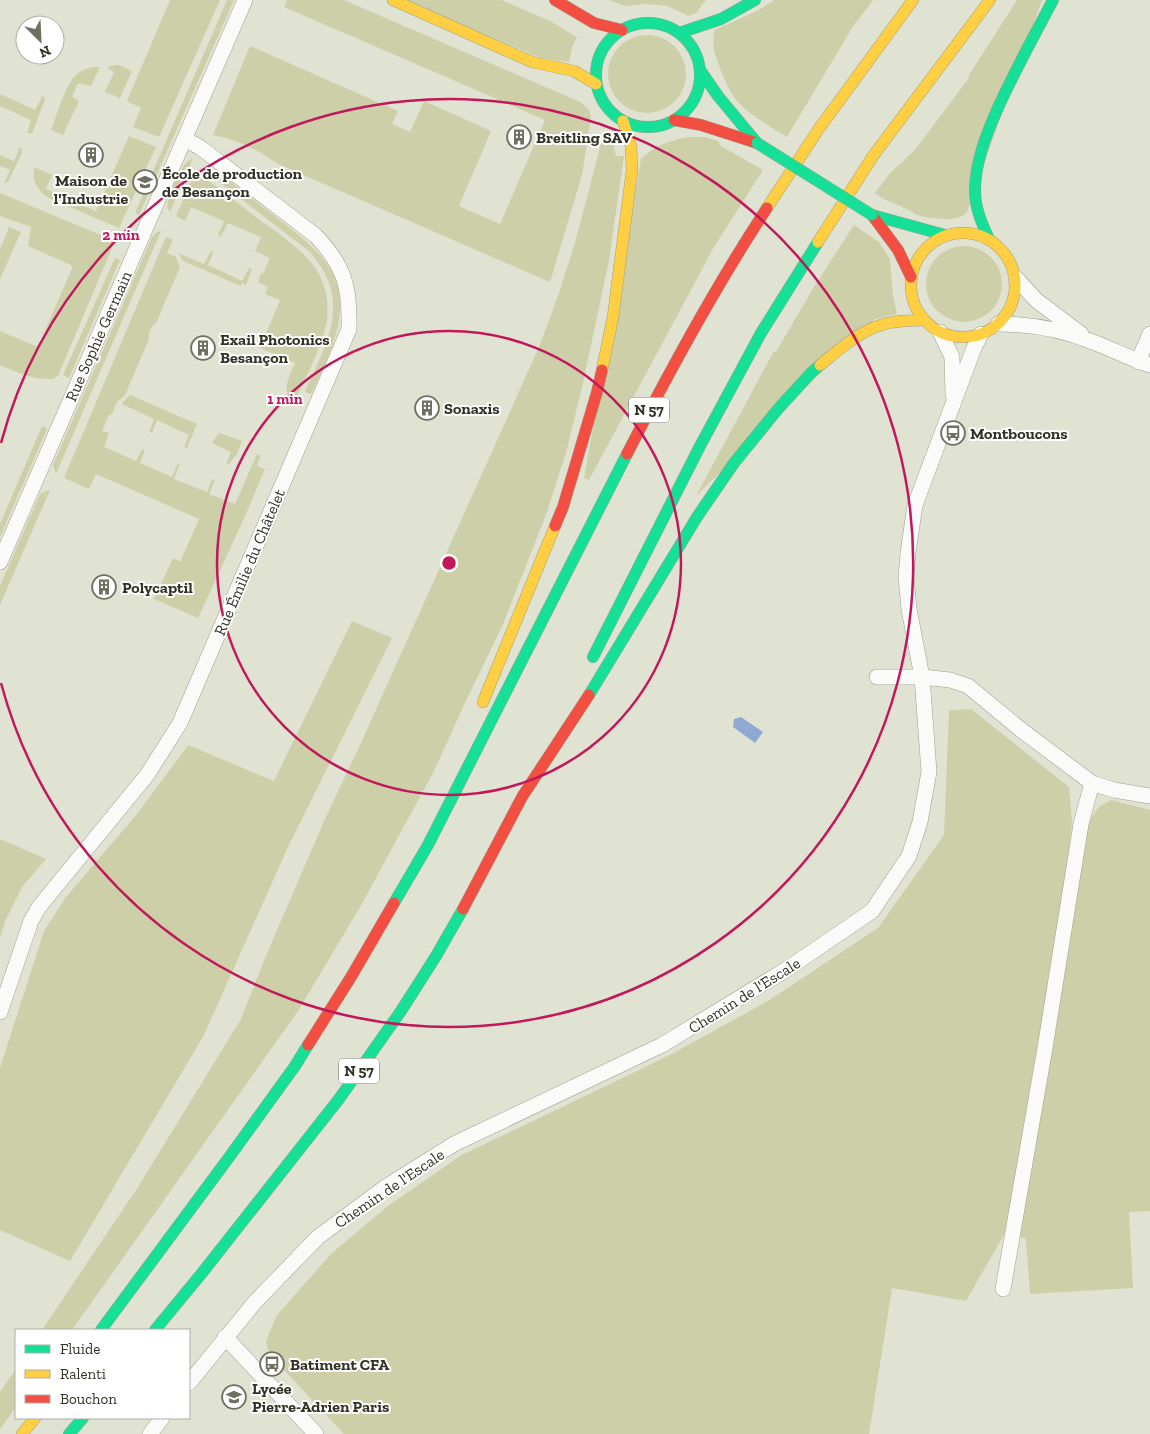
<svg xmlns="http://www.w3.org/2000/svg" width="1150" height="1434" font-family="'Zilla Slab',serif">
<rect width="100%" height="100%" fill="#e1e3d2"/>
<!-- green -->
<path fill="#cccfa8" d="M170,0h50l-61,137 -26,-10 8,-19 -14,-7z
M227,0h7l-95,215 -4,-2z
M287,0h57l227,98c9,4 19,8 20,19l-9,58 -32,107 -272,-118c-23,-16 -38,-23 -65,-29l37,-89 148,65 -6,13 18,8 14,-31 67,30 -32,75 41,18 45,-104 -261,-113z
M405,0h97l48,21 27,16 -5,11 -3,14 -28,-4z
M609,0h97l-10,13 -8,3 -20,-10 -22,-2 -21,2z
M774,0h99l-21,28 -65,109c-18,-11 -40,-23 -53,-40 -6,-9 -10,-19 -14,-29 -5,-13 -9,-24 -5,-38l44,-20z
M1017,0h25l-75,212c-8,12 -41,6 -53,2l-1,-2 -29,-13 -9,-6 15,-20 25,-23 54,-72v-3z
M608 74a39 39 0 1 1 78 0a39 39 0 1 1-78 0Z
M115,65h4l13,6 -12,27 -15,-6 9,-20 -6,-4 1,-2z
M94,67h6l-9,19 -13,-3 -6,14 7,4 -16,34 -12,-5c6,-15 14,-45 25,-55 5,-5 11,-7 18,-8z
M0,94l35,16 8,-15 2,5 -13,33h-5l4,-13 -31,-14z
M604,132c8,7 10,14 12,24h8l-15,104 -26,123 -16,66 -20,63 -44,112 -39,81 -30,66 -75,138 -61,102 -226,319h-30l96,-143 103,-168 24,-61 60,-139 35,-74 179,-398 19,-51 17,-53z
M129,136l27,11 -37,81 -70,-30c-12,-8 -17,-17 -15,-31l18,8 -6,14 50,22z
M688,137h18l12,4 3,5 42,24 -49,77 -125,233 -5,-2 57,-319c17,-15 26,-17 47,-22z
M20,147l2,3v3l-14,29 -4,1 6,-13 -10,-4v-11l14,6z
M193,158l-23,54 -3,-5 1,-6c5,-13 12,-38 25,-43z
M195,172h1c21,15 41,30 61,46 20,14 51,35 62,56 7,14 10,30 8,45 -4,26 -21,58 -32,82 -16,-9 -5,-25 0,-38l-35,-15 20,-48 -15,-6 3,-7 -10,-5 3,-9 2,1 7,-16 -15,-7 6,-14 -33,-14 -7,13 -3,-1 6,-14 -33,-14 -6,14 -9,-5z
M223,176c18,14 36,28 54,42 42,32 75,58 59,116 -6,21 -16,41 -25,60l-6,-2c22,-51 48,-91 5,-140l-91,-70z
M0,193l115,48 -57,135 -5,3c-20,1 -35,-6 -53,-14v-34l38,16 35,-81 -45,-20 3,-19 -31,-11z
M854,225l25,17 11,17 3,37 4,18 -22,5 -179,177 78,-145 2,1 36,-62z
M9,227l12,5 -21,47v-30z
M161,231l-105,243 -3,-9 99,-228 5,-5z
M166,237l7,3 -6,13 8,3 5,11 -24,56c-6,5 -8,8 -7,16l-24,56 -8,7 -5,12 -3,1 -7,16 7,2 -5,14 32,14 6,-12 3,1 -5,13 32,14 6,-14 2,1 -6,15 33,13 5,-13 3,1 -6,14 26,10 22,-50 4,1 -4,11 8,3 -23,54 -44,95 -44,-19 19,-41 7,4 19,-43 -103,-45 -7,15 -25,-11z
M926 284a38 38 0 1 1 76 0a38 38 0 1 1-76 0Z
M211,251l3,1 -6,13 34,16 7,-13 3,1 -6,16 -4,-2 -1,3 -58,-25 -5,-8 26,11z
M115,258l5,2 -51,118 -6,-3z
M130,395l67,29 -10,24 -3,-1 5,-12 -32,-15 -5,13 -3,-1 5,-13 -32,-15 1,-2z
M42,426l5,3 -47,108v-13z
M219,433l23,8 -5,13 -8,10 -3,1 5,-13 -19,-9z
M50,490l-50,115v-19l40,-92 6,-3z
M352,621l40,17 -104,209 -84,188 -134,226 -70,-31v-162l44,-137 22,-34 71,-83 51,-69 86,36z
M971,709l98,78 3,34 -5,55 -41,235 -15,123 -6,-1 -39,68 -74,-13 -23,146h-525l-75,-80 -3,-13 11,-26 55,-62 56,-47 72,-50 208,-100 100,-55 110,-73 66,-93 5,-125z
M1111,800l39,10v401l-21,1 4,76 -103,6 -4,-55 -6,-2 36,-232 33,-184 10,-14z
M0,839l46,20 -24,28 -16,32 -6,19z
M16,1369v38l-16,22v-37z"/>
<!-- water -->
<path fill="#90a9d1" d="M741,717l22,15 -8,11 -22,-16 1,-8z"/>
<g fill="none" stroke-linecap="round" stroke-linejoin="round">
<!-- street casing -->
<g stroke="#9c9e90" stroke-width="16">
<path id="street" d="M1016,278l20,22 45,34
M998,324c31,0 65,6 95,18 19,7 37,17 57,23
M940,332l12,25 1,38
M1139,362l3,-10 8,-18
M0,562l245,-562
M877,677h45l28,3 18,6 52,43 72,54 22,7 36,6
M0,1012l31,-91 8,-14 108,-132 33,-52 169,-394c1,-42 -4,-62 -33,-93l-115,-88 -16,-9
M1003,1289l42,-241 36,-224 11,-41
M225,1337l91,97
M189,1383l66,-81 63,-65 69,-51 67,-42 208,-99 125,-76 85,-58 37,-55 11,-34 9,-50 -7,-95 -13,-68 -3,-32 2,-24 7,-48 59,-157 7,-14
M150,1434l12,-16"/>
</g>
<!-- fast casing -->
<g stroke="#9c9e90" stroke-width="12">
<path id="fast" d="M596 75a52 52 0 1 1 104 0a52 52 0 1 1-104 0Z
M679,33l42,-14 34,-19
M700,70l18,26 39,47
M872,215l73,20
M989,239c-7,-15 -14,-31 -14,-48 0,-28 11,-56 22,-81 17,-38 37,-74 56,-110
M593,657l107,-211 61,-113 57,-91
M589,695l108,-178 37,-54 44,-54 33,-36 9,-8
M394,903l34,-58 199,-391
M101,1330l129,-174 65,-90 13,-21
M155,1330l47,-57 137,-174 62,-88 35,-55 27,-47
M69,1434l14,-16"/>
</g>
<!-- slow casing -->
<g stroke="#9c9e90" stroke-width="12">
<path id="slow" d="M393,0l139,62 42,9 22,13
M767,208l51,-78 95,-130
M911 285a52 52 0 1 1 104 0a52 52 0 1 1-104 0Z
M818,242l55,-86 117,-156
M820,365c19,-15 38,-33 61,-40 14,-5 29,-4 43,-5
M602,370l11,-53 19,-147 -1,-24 -8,-25
M483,702l72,-176
M22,1434l13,-16"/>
</g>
<!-- jam casing -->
<g stroke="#9c9e90" stroke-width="12">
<path id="jam" d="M555,0l39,23 28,7
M674,120l27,5 56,18
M872,215l26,35 13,27
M627,454c43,-84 88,-167 140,-246
M555,526l8,-19 34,-115 5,-22
M463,909l59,-112 67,-102
M308,1045l43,-68 43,-74"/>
</g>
<!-- street -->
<use href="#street" stroke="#fafbf8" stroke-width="15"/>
<!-- fast -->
<use href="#fast" stroke="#16e098" stroke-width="11"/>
<!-- slow -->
<use href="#slow" stroke="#ffcf43" stroke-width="11"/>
<!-- jam -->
<use href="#jam" stroke="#f24e42" stroke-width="11"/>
<!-- fast-bridge casing -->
<g stroke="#9c9e90" stroke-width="12" stroke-linecap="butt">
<path id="fast-bridge" d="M757,143l115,72"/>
</g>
<!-- fast-bridge -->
<use href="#fast-bridge" stroke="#16e098" stroke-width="11"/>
</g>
<!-- distance rings -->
<g fill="none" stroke="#c2185b" stroke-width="2.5">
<circle cx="449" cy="563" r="232"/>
<path d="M1 443A464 464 0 1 1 1 683"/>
</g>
<!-- icons -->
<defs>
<g id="building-ring" transform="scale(1.25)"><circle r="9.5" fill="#fff" stroke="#6f7062" stroke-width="1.5"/><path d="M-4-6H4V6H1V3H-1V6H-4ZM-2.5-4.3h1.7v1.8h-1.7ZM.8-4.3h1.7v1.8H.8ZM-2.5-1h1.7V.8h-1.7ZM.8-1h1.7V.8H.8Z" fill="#6f7062"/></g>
<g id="school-ring" transform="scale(1.25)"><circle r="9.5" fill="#fff" stroke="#6f7062" stroke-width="1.5"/><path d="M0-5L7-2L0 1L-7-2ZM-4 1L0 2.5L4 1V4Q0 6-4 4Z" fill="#6f7062"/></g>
<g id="bus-ring" transform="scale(1.25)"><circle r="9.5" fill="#fff" stroke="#6f7062" stroke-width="1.5"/><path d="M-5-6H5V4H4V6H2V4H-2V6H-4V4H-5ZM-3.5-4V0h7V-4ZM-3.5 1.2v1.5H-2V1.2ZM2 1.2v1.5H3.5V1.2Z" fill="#6f7062"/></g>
</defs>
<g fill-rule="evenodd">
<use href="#building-ring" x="519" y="137"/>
<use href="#building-ring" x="91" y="155"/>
<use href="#school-ring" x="145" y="182"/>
<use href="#building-ring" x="203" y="348"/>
<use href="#building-ring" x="427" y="408"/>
<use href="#bus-ring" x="953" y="433"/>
<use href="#building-ring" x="104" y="587"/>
<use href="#bus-ring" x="272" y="1364"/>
<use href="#school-ring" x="234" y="1397"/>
</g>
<g text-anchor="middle" stroke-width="4" stroke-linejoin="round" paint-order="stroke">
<!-- shield labels -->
<g fill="#fff" stroke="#6f7066" stroke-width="1">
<rect x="629" y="397.5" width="40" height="25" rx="4"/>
<rect x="339" y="1058.5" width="40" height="25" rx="4"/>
</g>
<g font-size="15" font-weight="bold" fill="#313225">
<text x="649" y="415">N 57</text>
<text x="359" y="1076">N 57</text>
</g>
<!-- poi labels -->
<g font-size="16" font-weight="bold" fill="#313225" stroke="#fff" text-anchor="start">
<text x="536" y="143">Breitling SAV</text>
<text x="162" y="179">École de production<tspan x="162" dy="18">de Besançon</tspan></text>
<text x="91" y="186" text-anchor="middle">Maison de<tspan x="91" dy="18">l'Industrie</tspan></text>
<text x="220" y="345">Exail Photonics<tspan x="220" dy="18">Besançon</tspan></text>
<text x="444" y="414">Sonaxis</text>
<text x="970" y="439">Montboucons</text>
<text x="122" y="593">Polycaptil</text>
<text x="290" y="1370">Batiment CFA</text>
<text x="252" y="1394">Lycée<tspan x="252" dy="18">Pierre-Adrien Paris</tspan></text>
</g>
<!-- street labels -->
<g font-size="16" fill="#313225" stroke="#fff">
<text transform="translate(98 336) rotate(-66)" y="6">Rue Sophie Germain</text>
<text transform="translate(249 562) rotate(-67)" y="6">Rue Émilie du Châtelet</text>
<text transform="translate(744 995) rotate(-32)" y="6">Chemin de l'Escale</text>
<text transform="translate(389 1188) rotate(-34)" y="6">Chemin de l'Escale</text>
</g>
</g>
<circle cx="449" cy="563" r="8" fill="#c2185b" stroke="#fff" stroke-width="2.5"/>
<g font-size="15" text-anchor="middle" font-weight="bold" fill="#c2185b" stroke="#fff" stroke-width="4" stroke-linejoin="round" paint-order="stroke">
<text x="121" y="240">2 min</text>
<text x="285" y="404">1 min</text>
</g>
<!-- legend -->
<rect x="15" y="1329" width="175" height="90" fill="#ffffff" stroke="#adada8"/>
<rect x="25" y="1345" width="25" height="8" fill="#16e098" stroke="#adada8"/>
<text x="60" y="1354" font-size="15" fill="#313225">Fluide</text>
<rect x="25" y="1370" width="25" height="8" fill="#ffcf43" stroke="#adada8"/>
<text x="60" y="1379" font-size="15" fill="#313225">Ralenti</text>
<rect x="25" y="1395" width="25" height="8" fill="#f24e42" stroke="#adada8"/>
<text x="60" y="1404" font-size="15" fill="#313225">Bouchon</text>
<!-- north arrow -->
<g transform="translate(40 40) rotate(156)"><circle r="24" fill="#ffffff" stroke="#adada8"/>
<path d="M0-4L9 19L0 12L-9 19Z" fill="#6f7062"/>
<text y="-8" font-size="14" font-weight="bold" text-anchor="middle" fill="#313225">N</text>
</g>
</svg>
